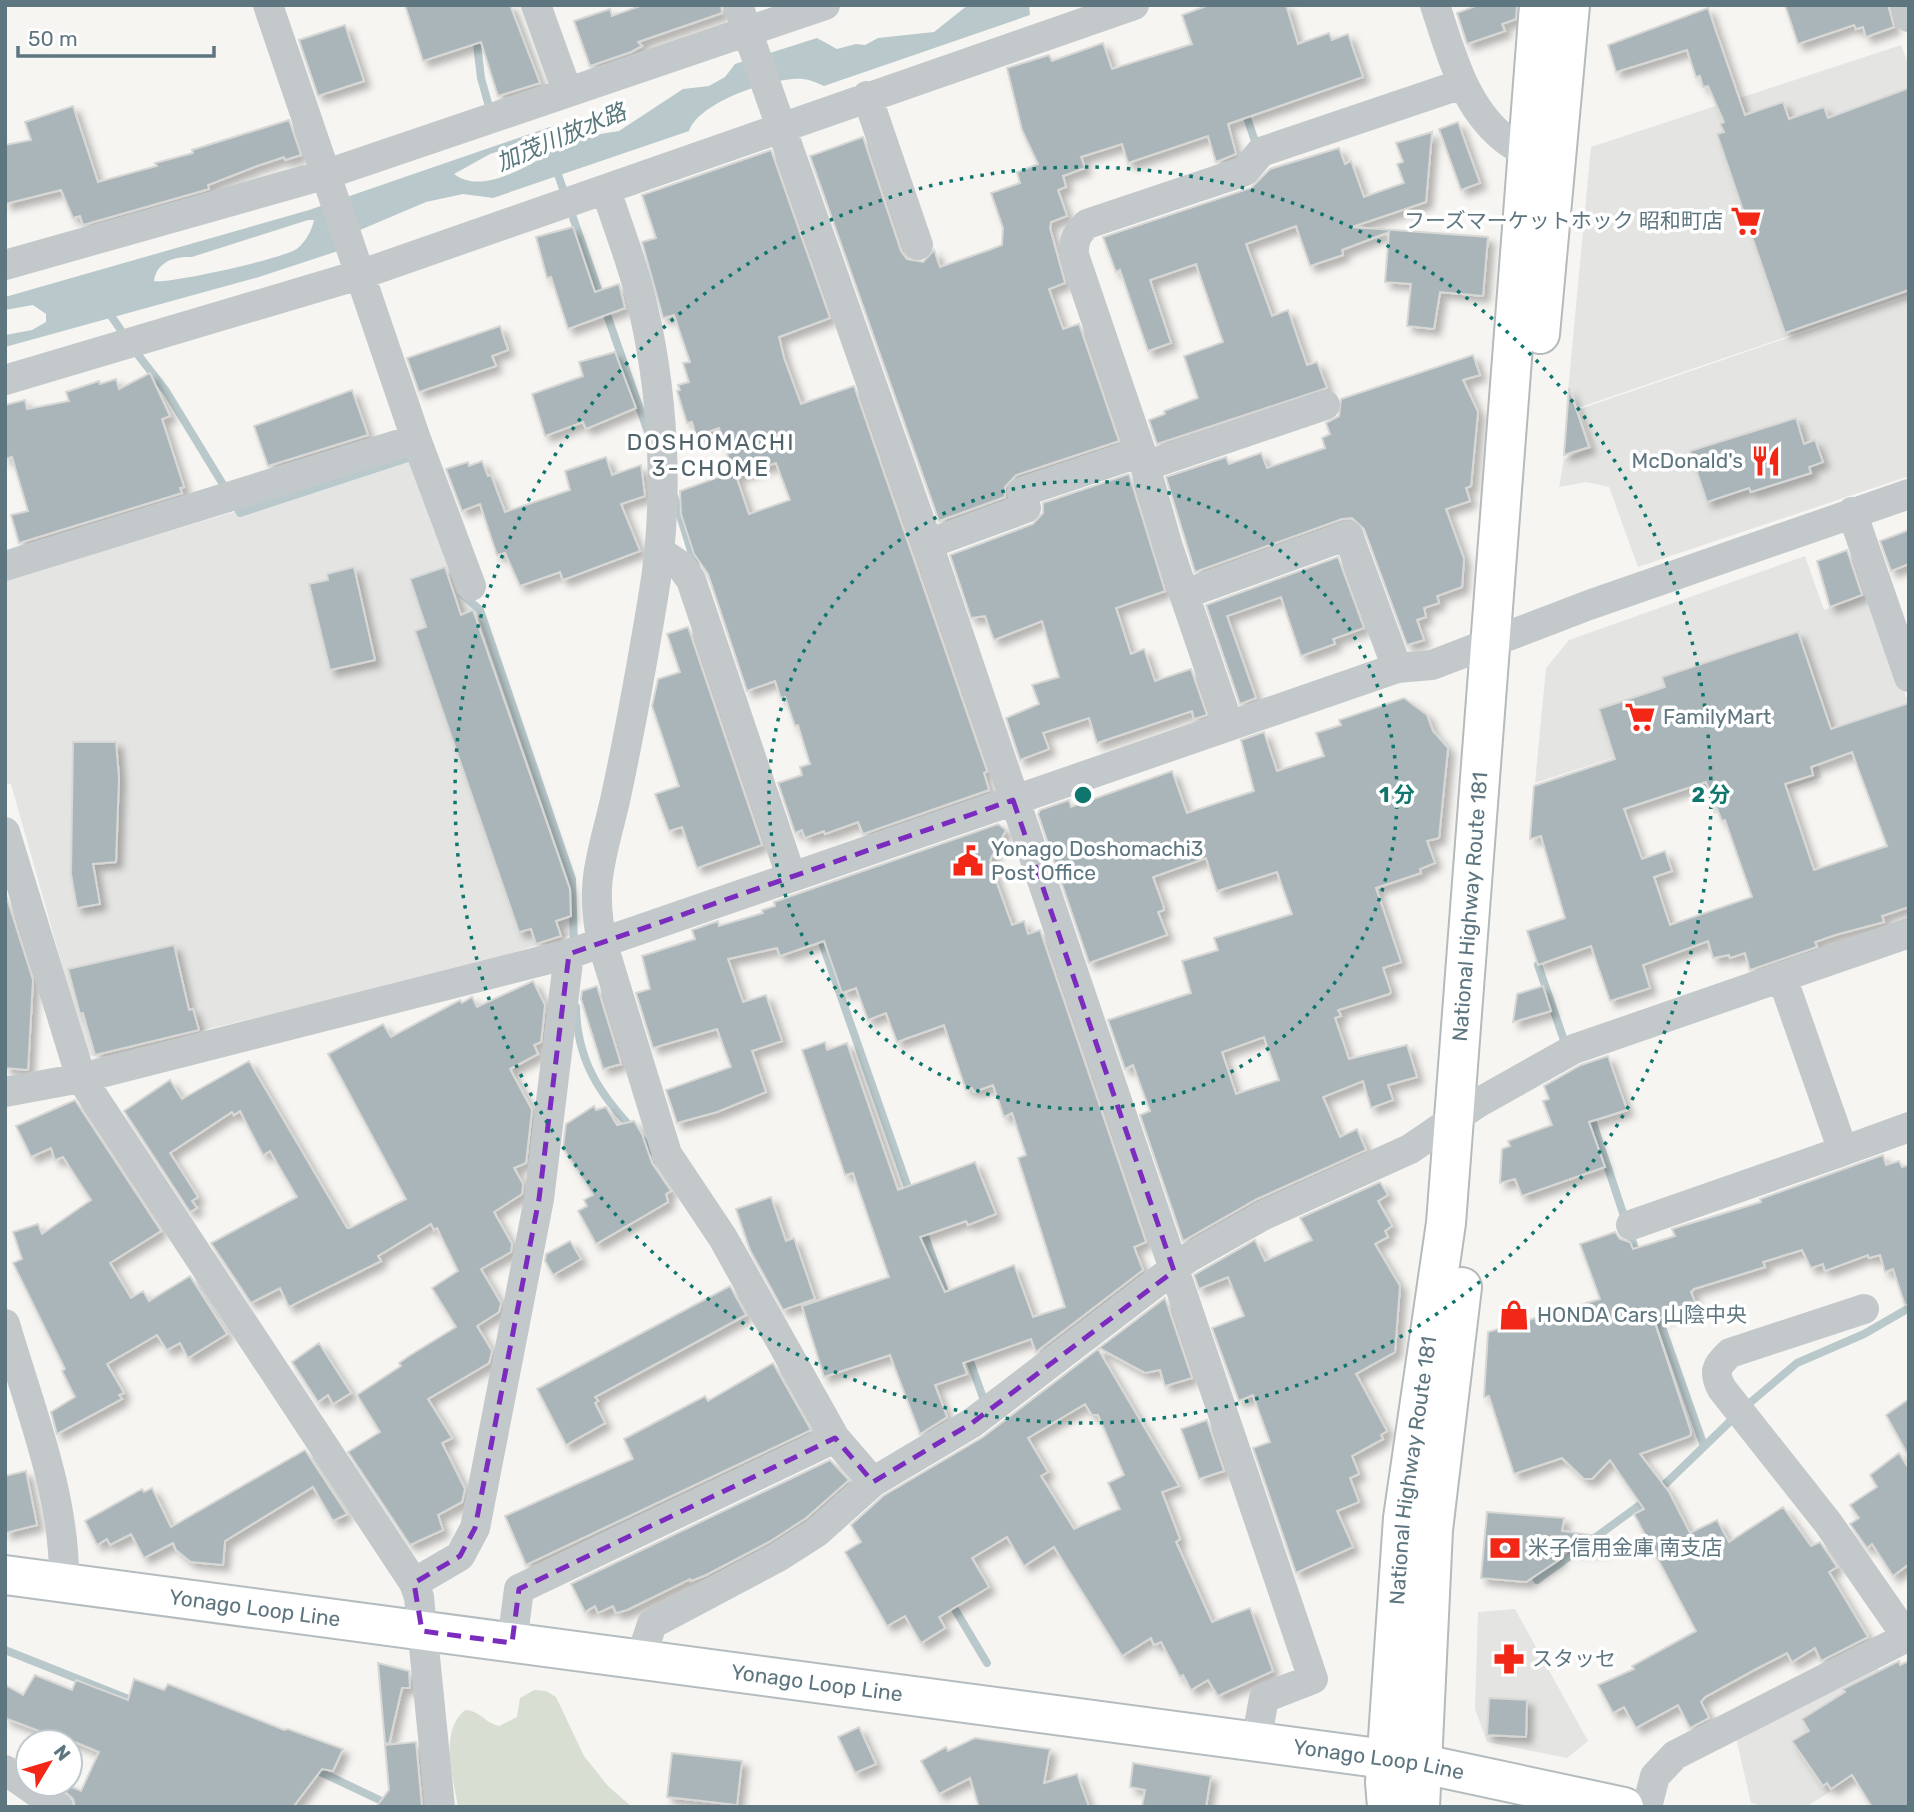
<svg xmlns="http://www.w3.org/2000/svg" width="1914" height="1812" font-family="Rubik,'Noto Sans JP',sans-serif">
<defs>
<filter id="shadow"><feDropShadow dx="6" dy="6" stdDeviation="3.5" flood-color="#0004"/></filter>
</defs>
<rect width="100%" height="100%" fill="#f6f5f2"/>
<!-- built -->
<path fill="#e4e5e3" d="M1901,45l8,21v229l-343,117 25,-265z
M1909,296v180l-271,91 -29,-80 -23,-5 -27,5 5,-28 29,-11 -13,-39z
M413,459l48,136 18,15 91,270v55l-114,36 -363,85 -6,-2 -76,-270h-4l-2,-6v-198l232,-69 2,5z
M1805,556l19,54 46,-17 38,109 -100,34 14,41 -108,37 -40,-125 13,45 -152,49 11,-115 23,-28z
M1515,1609l73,132 -21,17 -80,-16 -12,-33 3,-97z
M1874,1662l35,66v13l-103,66h-41l-14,-4 -16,-70z"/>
<!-- green -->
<path fill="#d8ded2" d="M534,1690l12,1 10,6 28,59 24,30 24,21h-174c-5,-30 -19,-76 7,-97 16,1 20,13 34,16l18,-9 3,-19z"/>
<!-- water -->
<path fill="#b9c9cb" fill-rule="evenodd" d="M968,5h61l1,10 -206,71c-7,-3 -13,-6 -21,-7 -28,-3 -105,23 -114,52l-196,67 -30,-4 -37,8 -66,28 -16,19 -85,28 -254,70v-12l27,-5 14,-8v-8l-13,-9 -28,5v-13l304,-87 241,-83 20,12 49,-8 64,-42 26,-3 16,-9 10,-13 82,-26 20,11 19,-5 9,1 13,-7 56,-6zM539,138l7,1 6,9 -2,5c-24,14 -69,42 -96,21l36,-20zM308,220h6c-2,10 -8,21 -16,28 -11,10 -130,36 -144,33 3,-20 21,-25 38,-24z"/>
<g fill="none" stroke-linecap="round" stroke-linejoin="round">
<!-- stream -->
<path stroke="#b9c9cb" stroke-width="8" d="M476,36l5,42 9,32
M1244,109l13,38
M555,166l94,269
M109,313l16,23
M132,347l34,44 61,100
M674,496l22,71
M234,502l6,11 174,-57
M462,594l18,16 92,269 2,66
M819,934l92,262
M1538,965l28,81
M576,1007c1,68 37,100 79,147
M1589,1111l49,147
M922,1228l24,67
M1656,1310l48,136
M967,1353l19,53
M1658,1491l87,-84 52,-44 67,-29 45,-26
M1537,1580l111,-81
M950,1601l37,62
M5,1650l131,52
M312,1768l76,36"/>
</g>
<!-- building -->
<path fill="#a9b5b8" stroke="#d7d7d5" stroke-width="2" fill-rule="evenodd" filter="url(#shadow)" d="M405,5h105l30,78 -42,13 -17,-54 -58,19z
M643,5h78l1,8 -84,29 4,4 -11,6 -41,14 -16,-45 36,-12 2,7z
M1209,5h77l12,39 31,-11 3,7 16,-6 15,43 -135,47 8,30 -20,8 -8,-26 -80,27 -6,-19 -41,13 4,11 -22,8 3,11 -8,3 9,26 -16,6 -1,6 15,55 -16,6 14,40 16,-5 40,117 -103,34 -11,12v10l-66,24 -129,-365 53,-19 38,114 6,8 16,3 11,-12 6,17 49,-17 13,-5 1,-17 -12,-35 29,-10 -3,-11 21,-8 -16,-34 -15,-62 42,-13 3,6 51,-18 9,26 80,-25 -10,-29z
M1478,5h39l-1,14 -14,5 3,7 -38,13 -10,-31z
M1785,5h103l6,22 -28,10 -3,-10 -7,2 -2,-4 -56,19z
M1708,8l37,107 38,-13 6,17 35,-12 4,11 81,-30v202l-124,43 -68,-199 7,-2 -4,-8 4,-2 -16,-36 -5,1 -3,-11 -4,1 -9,-27 -71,22 -8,-27z
M345,25l19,56 -46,15 -19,-56z
M73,106l25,76 59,-16 -2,-3 38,-10 -1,-3 97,-30 12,35 -16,5 -1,-3 -27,9 -49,19 1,4 -126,36 -3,-9 -7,2 -12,-28 -56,14v-59l26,-5 -6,-18z
M1458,122l22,61 -19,7 -22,-61z
M1432,132l-6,70 -74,25 136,10 -5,59 -43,-4 -6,37 -27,-3 4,-42 -26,-2 4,-50 -47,18 1,5 -33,11 -14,-40 -50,18 26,72 16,-6 19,55 10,-3 10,26 -170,56 -8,-24 16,-6 -1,-3 34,-13 -14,-42 39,-14 -27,-78 -46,16 21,63 -23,8 -28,-81 -4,2 -13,-35 148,-49 19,-19 69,-21 6,16 6,-3 13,36 40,-14 -7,-19 6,-2 -7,-19z
M771,150l59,168 -51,19 5,21 17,46 53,-18 133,385 -3,2 5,17 -126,44 -5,-12 -33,12 -1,-3 -19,7 -3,-8 -7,3 -17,-50 24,-8 -2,-8 10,-3 -12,-39 -3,1 -10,-29 -4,1 -6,-17 -28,10 -39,-117 -14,-20 -13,-40 -1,-23 53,-19 -14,-44 -23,8 -4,-14 -5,1 -10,-32 3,-1 -2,-5 11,-3 -6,-19 7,-1 -16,-47 -11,3 -21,-76 14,-4 -14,-43zM776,463l14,37 -41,14 -13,-38z
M573,227l22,65 24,-8 6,24 -57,21 -17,-52 -4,1 -11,-41z
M500,326l8,24 -16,6 4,10 -77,26 -12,-34z
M615,352l21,56 -50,21 -3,-7 -38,14 -13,-42 51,-18 -4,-14z
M1473,355l7,20 -17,5 15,32 -7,74 -5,2 4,13 -24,8 18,50 -2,28 -25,9 2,7 -15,5 2,9 -9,3 7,20 -17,5 -43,-116 -12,-11 -10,1 -147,53 -29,-95 60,-20 3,7 32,-11 6,15 58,-20 -3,-10 8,-4 -4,-11 13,-7 2,-17z
M150,373l20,43 -8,3 22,68 -4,1 2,5 -163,50 -8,-28 17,-4 -16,-54 -7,2v-54l20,-5 2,9 42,-8 -3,-9 33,-11 1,3 16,-5 3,10z
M1569,388l20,59 -25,8z
M352,390l16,45 -100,31 -14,-40z
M1796,418l8,26 11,-4 8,22 -14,5 2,6 -60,19 -2,-4 -42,14 -17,-51z
M606,457l6,18 29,-10 4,31 -24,8 19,47 -77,29 -3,-8 -40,14 -15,-33 -8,2 -17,-51 -18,7 -16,-42 22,-7 1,4 13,-5 6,15 3,-1 14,37 65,-22 -5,-19z
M1129,474l36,117 -49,17 15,46 13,-5 11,32 36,-12 16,46 -13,4 -2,-8 -95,32 -8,-25 -46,15 6,16 -29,11 -14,-42 33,-14 -7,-19 27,-8 -17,-56 -48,19 -9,-24 -14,2 -21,-63 83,-31 10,-11v-10z
M1909,530v34l-18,7 -11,-30z
M1847,550l15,45 -32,12 -13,-46z
M1338,557l26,71 -31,11 2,5 -34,12 -20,-59 -54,19 29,82 -16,6 -34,-99z
M354,567l21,93 -45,10 -21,-86 19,-4 -1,-6z
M445,567l16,48 12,-5 97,279 1,27 -15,5 5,15 -25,8 -5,-15 -12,3 -104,-301 11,-4 -16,-48z
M688,627l74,218 -65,23 -15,-41 -13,4 -14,-37 24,-8 -27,-80 6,-27 22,-7 -13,-38z
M1798,632l33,97 78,-26v204l-27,9 2,6 -49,13 -20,7 2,5 -67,23 -5,-17 -15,5 -1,-3 -16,3 -5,-17 -65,24 7,23 -40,13 -19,-55 -53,19 -11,-34 38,-13 -24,-82 -11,3 4,-53 81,-27 -16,-50 66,-22 -3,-10zM1852,752l35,94 -73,24 -29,-86 28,-9 -2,-8zM1706,782l16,39 3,-1 27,77 -82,28 -16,-48 18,-6 -7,-20 -23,8 -18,-50z
M1404,698l23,17 6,16 15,17 -9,90 -12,3 8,22 -15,6 1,4 -45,15 25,74 -18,6 8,24 -2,2 -51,16 3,6 -6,2 14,41 58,-14 10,32 -29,8 5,15 -22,8 -8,-27 -40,16 17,40 17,-8 9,21 -109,49 -74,42 -43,-126 10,-4 -17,-46 -8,4 -17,-49 83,-27 -9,-32 36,-11 -4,-12 78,-24 -15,-42 -60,19 -11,-33 -53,19 10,28 1,5 -6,2 9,23 -78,28 -51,-149 2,-4 29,-10 2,7 101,-36 15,42 67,-22 -13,-51 23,-8 13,39 47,-15 -8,-23 25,-8 -2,-5zM1264,1037l15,43 -43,14 -14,-42z
M73,742h43l3,35 -3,85 -23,2 7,40 -23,4 -6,-34z
M998,824l8,6 -16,30 5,18 17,47 12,-4 4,13 12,-4 106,312 -12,5 9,23 -107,82 -5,-13 -68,24 4,11 -32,11 12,32 -27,17 -30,-79 -66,22 -22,-71 87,-29 -36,-104 -8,2 -43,-125 23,-8 2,8 20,-7 51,147 77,-28 21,52 -28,11 -2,-4 -46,16 25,55 69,-27 19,52 32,-10 -47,-149 8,-3 -14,-42 -8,4 -11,-32 -19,7 -2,-4 -6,2 -22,-65 -47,17 -11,-29 -18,7 -12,-32 -14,5 -18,-52 -44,15 -3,-8 -49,11 15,43 23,-7 16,46 -30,10 14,41 -49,20 -40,11 -11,-33 65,-23 -14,-38 -64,19 -17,-55 14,-4 -8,-33 53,-17 -3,-9 26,-9 1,5 44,-13 -1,-3 13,-4 -1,-4z
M5,892l28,88 -5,90 -23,-2z
M174,945l15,65 4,-1 6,21 -104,25 -12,-42 -3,1 -12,-45z
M533,981l12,24 -4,37 -7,3 4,9 -28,15 22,41 -6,53 -12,5 9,16 -1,10 -28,18 18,32 -1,8 -30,17 20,34 -2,9 -22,14 15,25 -3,12 -61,36 24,39 -10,5 23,46 -3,13 -24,13 5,15 -33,15 -62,-93 32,-20 -23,-37 44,-29 -2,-3 10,-7 47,-29 -24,-39 26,-17 -21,-43 -3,2 -3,-6 -53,32 3,5 -92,46 -9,-19 -29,15 -40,-60 86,-46 -27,-46 -7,4 -23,-44 -6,4 -2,-3 -62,41 28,44 -6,4 5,7 -7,4 -66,-101 46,-31 12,19 67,-38 98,167h3l56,-29 -78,-145 55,-30 8,13 69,-37 2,3 10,-6 5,10z
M597,986l24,78 -18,5 -22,-70 1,-8z
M1543,986l8,25 -38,11 4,-28z
M1608,1056l19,54 -38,12 16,45 -83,29 -7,-17 -15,4 2,-34 8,-3 -2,-5 44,-16 -9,-24 6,-2 -5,-13 37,-21z
M75,1100l86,131 -51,32 21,35 12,-7 6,10 41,-25 37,58 -39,24 -8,-15 -13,7 -10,-15 -50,29 17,29 -5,2 3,4 -65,35 -6,-22 24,-15 -13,-26 3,-2 -52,-106 9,-4 -9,-27 25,-8 4,10 49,-34 -28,-43 -8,3 -4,-12 -20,9 -15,-31z
M594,1106l2,4 10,-3 11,18 17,-4 8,13 10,29 19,28 -5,3 2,8 -72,42 -18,-33 9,-5 -3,-6 9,-5 -30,-47 3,-24z
M1883,1155l3,10 13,-4 3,6 7,-2v139l-4,1 -12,-36 -8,3 -5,-17 -11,3 -1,-3 -43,16 -2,-7 -12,4 -9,-18 -39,12 2,5 -71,22 -3,3 5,13 -42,15 37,112 -1,4 -50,18 29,38 21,41 27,-13 12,22 54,-35 28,39 9,-4 17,25 -8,5 39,65 -47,24 -6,-13 -23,14 -5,-9 -29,15 -53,29 -4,5 8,16 -19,10 -12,-23 -42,23 -12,-21 -11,6 -15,-28 36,-16 -2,-3 64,-35 -62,-117 10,-5 -34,-49 -18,19h-8l-22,-21 -48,16 -25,-78 -5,1 4,-65 112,-33 -20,-55 35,-12 5,7 10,3 3,7 42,-13 -3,-7 89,-27 -1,-3z
M1380,1182l8,13 -10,6 14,25 -7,5 3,6 -13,7 25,42 -5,66 -39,22 31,57 -6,4 2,4 -31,17 7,18 -9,4 9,24 -22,9 16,36 -57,26 -43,-125 17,-6 -17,-47 -14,6 -27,-73 32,-12 -16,-39 -29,12 -5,-14 61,-35 10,21 47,-21 -12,-22z
M771,1197l15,44 8,-3 21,61 -32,11 -33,-60 -14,-41z
M570,1241l11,18 -28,16 -8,-14 1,-7z
M730,1286l16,29 -151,82 3,4 -3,2 10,20 -39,22 -29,-56z
M1165,1298l27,80 -27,8 -5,-16 -15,3 -46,-25z
M319,1343l32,50 -18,11 -5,-9 -10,7 -26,-40z
M1098,1349l81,137 -17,6 18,47 -4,3 36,80 38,-14 23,63 -55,25 -10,-16 -17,10 -8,-15 -3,2 -19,-35 -7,3 -3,-7 -29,18 -68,-109 -30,19 -17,-29 -35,21 17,29 -50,30 6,11 -24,15 -16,-27 -18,10 -42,-74 16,-10 -10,-17 32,-29 100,-59zM1085,1404l7,11h6l26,60 -16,8 12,26 -46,20 -33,-53 7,-4 -20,-34z
M773,1363l38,67 -285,135 -21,-49 128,-57 -9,-20 81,-43 3,5z
M1909,1399v58l-23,-42z
M1207,1420l17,51 -25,8 -18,-50z
M305,1450l42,64 -14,7 -20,-34 -88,54 -2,24 -32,-3 -15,-12 -3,-7 -29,15 -13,-24 -21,11 -3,-6 -10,6 -12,-24 57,-32 2,3 8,-4 19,39z
M1899,1453l10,16v95l-16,12 -21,-32 -5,4 -17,-24 9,-6 -9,-13 27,-18 -7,-12z
M830,1460l19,20 -43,38 -37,24 -63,33 -15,6 -1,-2 -63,31 -11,3 -3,-7 -15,7 -3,-7 -10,6 -14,-28z
M26,1471l11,54 -32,8v-57z
M1487,1512l77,6 -2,13 42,6 -1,13h-42l-2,10 -33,22 -45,-4z
M1899,1661l1,4 9,-4v146h-37l-20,-32 -21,14 -4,-6 -4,3 -31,-45 17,-10 -7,-12 43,-27 -2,-3z
M378,1663l31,8 1,17h-8l-13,56 -4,-1z
M35,1675l37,15 4,-10 52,20 6,-21 30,11 4,-6 116,46 4,-1 55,20 -10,22 -11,-2 -29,38h-218l-2,-8 -15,-14 7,-1 16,7 18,-39 -24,-10h-22l2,-5 -50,-19v-33l18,10z
M1489,1698l38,2 -1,37 -39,-2z
M859,1727l17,37 -21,9 -17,-36z
M975,1738l75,11 -6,34 33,-9 12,33h-110l-9,-29 -31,16 -18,-33 25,-14 2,4z
M416,1742l6,65h-46l13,-17 -4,-45z
M672,1753l70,8 -5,44 -70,-8z
M1133,1763l78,13 -5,31h-64l3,-17 -15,-3z"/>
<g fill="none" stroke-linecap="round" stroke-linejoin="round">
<!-- secondary casing -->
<g stroke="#b5bcbf" stroke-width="42">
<g id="secondary">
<path id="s1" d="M5,1575l1418,189 201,43"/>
</g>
</g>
<!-- highway casing -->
<g stroke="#b5babc" stroke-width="42">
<g id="highway">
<path d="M1540,334l30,-329"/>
<path id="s2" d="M1387,1807l-2,-25 18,-264 43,-295 93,-1218"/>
<path d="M1420,1807l13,-277 29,-243"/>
</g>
</g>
<!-- street -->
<path stroke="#c3c8cb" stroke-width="30" d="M268,5l148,434 55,147
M536,5l31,86
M738,5l190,539 385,1135 -49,19 -8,44
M1435,5c17,52 31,109 78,140
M1905,5l4,12
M867,96l51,149
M606,190c11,34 24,67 33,101 25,98 31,207 14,307 -11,66 -23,133 -37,198 -13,59 -27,84 -14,146l65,212 56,84 112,200 38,44
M5,265l322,-91 498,-169
M5,380l357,-106 772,-269
M1141,452l-67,-197c-1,-15 3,-21 13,-31l158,-53 16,-19 201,-68
M1852,512l57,165
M928,544l98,-36 -4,-16 119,-40 4,14
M659,551l22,15 10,14 100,296
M5,566l411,-127
M1185,594l163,-59 49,133
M1229,726l-61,-179 -23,-81 180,-61
M5,832l76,246 333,505 5,14 21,210
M5,1092l76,-14 488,-124 828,-286 35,-3 157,-60 320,-111
M1843,1151l66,-24
M1631,1225l212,-74 -61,-174
M1864,1309l-134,44c-14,13 -17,19 -8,36l106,134 79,114
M5,1324c24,82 61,173 59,259
M414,1583l46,-27 15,-28 64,-329 30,-245
M512,1643l7,-54 316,-151
M640,1660l12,-36 126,-67 39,-25 56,-50 99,-59 216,-165 76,-43 146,-66 66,-45 98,-55 335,-116
M5,1770l53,37
M1647,1807l8,-31 20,-21 234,-119"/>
<!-- secondary -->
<use href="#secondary" stroke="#fff" stroke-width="38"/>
<!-- highway -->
<use href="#highway" stroke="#fff" stroke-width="38"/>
</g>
<!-- marked area -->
<path fill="none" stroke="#7b2cbf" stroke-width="5" stroke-dasharray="14 9" stroke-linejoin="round" d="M1013,800l161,471 -202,152 -99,59 -38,-44 -316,151 -7,54 -90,-12 -8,-48 46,-27 15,-28 64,-329 30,-245z"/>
<!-- distance rings -->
<g fill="none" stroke="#0f766e" stroke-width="3.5" stroke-dasharray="3.5 7">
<circle cx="1083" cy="795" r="314"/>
<circle cx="1083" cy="795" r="628"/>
</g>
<!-- icons -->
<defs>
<g id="supermarket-bare" transform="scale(2.415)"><path d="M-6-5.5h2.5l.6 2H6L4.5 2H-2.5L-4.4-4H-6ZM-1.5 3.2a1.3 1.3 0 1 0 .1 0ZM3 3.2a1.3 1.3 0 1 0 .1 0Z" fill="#f32715" stroke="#fff" stroke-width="2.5" paint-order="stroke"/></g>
<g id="restaurant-bare" transform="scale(2.415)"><path d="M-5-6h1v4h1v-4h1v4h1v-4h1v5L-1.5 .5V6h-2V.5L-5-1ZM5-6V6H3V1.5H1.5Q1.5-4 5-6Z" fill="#f32715" stroke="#fff" stroke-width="2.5" paint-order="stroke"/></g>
<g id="civic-bare" transform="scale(2.415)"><path d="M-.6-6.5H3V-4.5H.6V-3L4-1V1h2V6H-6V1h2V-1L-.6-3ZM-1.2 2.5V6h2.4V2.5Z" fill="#f32715" stroke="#fff" stroke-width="2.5" paint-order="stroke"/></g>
<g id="shop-bare" transform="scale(2.415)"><path d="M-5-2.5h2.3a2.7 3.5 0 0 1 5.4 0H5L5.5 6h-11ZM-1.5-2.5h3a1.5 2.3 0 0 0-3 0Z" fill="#f32715" stroke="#fff" stroke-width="2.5" paint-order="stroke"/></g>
<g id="bank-bare" transform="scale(2.415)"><path d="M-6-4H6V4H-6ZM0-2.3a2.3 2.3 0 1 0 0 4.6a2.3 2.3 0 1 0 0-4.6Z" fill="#f32715" stroke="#fff" stroke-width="2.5" paint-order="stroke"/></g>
<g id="pharmacy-bare" transform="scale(2.415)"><path d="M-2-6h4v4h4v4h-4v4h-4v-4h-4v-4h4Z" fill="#f32715" stroke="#fff" stroke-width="2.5" paint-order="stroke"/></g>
</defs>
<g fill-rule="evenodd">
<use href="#supermarket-bare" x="1746" y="221"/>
<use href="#restaurant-bare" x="1766" y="461"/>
<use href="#supermarket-bare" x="1640" y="717"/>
<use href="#civic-bare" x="968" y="861"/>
<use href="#shop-bare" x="1514" y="1315"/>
<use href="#bank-bare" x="1505" y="1548"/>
<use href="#pharmacy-bare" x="1509" y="1659"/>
</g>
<g text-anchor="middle" stroke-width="7" stroke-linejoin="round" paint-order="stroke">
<!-- poi labels -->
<g font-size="21" fill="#5e7680" stroke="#fff" text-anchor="start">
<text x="1723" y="228" text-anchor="end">フーズマーケットホック 昭和町店</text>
<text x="1743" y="468" text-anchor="end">McDonald's</text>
<text x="1663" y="724">FamilyMart</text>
<text x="991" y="856">Yonago Doshomachi3<tspan x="991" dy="24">Post Office</tspan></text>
<text x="1537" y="1322">HONDA Cars 山陰中央</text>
<text x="1528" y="1555">米子信用金庫 南支店</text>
<text x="1532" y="1666">スタッセ</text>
</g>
<!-- street labels -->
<g font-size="21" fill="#5e7680" stroke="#fff">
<text dy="7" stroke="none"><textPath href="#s2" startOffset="905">National Highway Route 181</textPath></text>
<text dy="7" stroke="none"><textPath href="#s2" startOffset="338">National Highway Route 181</textPath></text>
<text dy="7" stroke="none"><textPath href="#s1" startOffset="252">Yonago Loop Line</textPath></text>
<text dy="7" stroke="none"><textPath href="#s1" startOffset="819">Yonago Loop Line</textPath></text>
<text dy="7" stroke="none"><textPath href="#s1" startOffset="1386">Yonago Loop Line</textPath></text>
</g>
<!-- water labels -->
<g font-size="23" font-style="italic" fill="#59787c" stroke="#fff">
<text transform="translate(561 137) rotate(-23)" y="8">加茂川放水路</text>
</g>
<!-- neighbourhood labels -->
<g font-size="23" letter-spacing="2" fill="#51636a" stroke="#fff">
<text x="711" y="450">DOSHOMACHI<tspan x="711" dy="26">3-CHOME</tspan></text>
</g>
</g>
<circle cx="1083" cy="795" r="10" fill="#0f766e" stroke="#fff" stroke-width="3.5"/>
<g font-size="21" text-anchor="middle" font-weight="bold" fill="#0f766e" stroke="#fff" stroke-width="7" stroke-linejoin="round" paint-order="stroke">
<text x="1397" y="802">1 分</text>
<text x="1711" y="802">2 分</text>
</g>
<!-- border -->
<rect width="1914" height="1812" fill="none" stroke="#5e7680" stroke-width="14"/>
<!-- north arrow -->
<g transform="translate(49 1763) rotate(52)"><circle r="33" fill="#ffffff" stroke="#bfc8cc" stroke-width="2"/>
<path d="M0-5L12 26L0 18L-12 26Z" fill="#f32715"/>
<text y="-10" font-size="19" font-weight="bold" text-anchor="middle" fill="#5e7680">N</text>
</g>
<!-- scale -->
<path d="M18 46v10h196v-10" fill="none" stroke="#5e7680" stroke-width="3.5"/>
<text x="28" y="46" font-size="21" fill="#5e7680" stroke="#ffffff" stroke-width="5" paint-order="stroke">50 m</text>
</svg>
